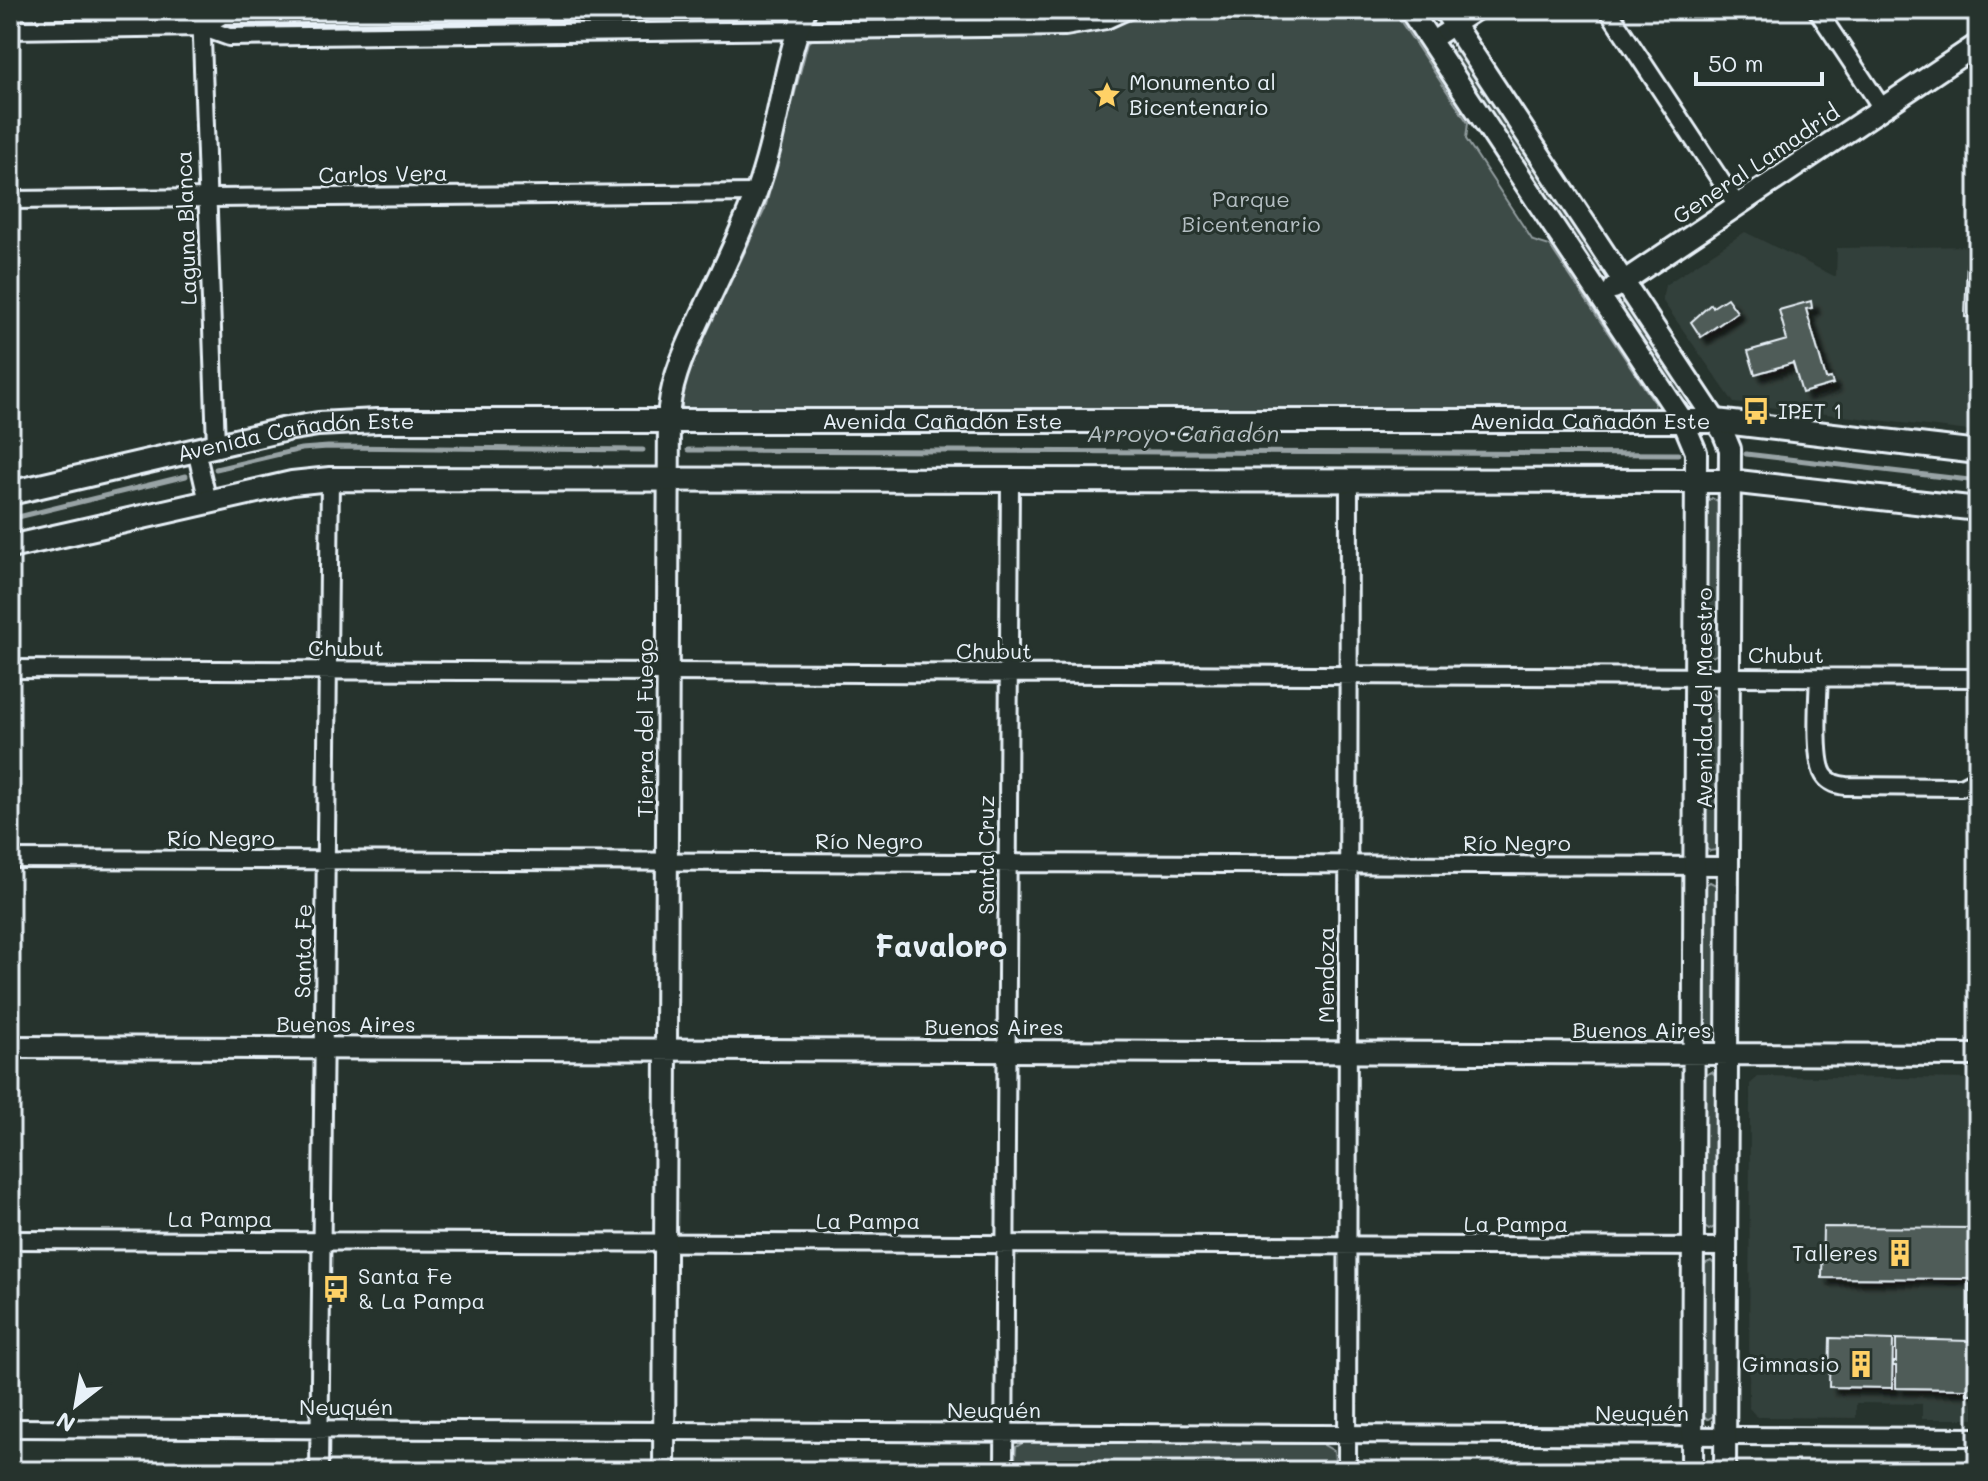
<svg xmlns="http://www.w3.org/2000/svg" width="1988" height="1481" font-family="Mali,sans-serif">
<defs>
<filter id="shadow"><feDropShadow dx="7" dy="7" stdDeviation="2" flood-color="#0009"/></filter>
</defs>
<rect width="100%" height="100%" fill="#26332d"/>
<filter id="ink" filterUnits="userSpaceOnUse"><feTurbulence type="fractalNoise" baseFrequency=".0125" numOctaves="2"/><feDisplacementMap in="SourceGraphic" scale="16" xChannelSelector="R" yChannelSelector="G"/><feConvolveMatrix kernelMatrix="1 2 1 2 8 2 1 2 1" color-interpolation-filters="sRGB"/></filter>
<g filter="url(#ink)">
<!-- built -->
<path fill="#333f3a" d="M1745,232l91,45 1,-29 141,-2v186l-244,-29 -72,-103 3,-15z
M1759,1076l219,3v340h-56v-15l-66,-1v15l-99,-1 -8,-9 1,-324z"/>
<!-- green -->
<path fill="#3e4b47" stroke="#939ea0" stroke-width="2" d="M1141,10h252l75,113 -2,16 67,102 17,5 105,157 -2,9h-966c-12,-9 -5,-24 0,-37l78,-166 43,-167 8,-4 262,-4 40,-11z
M1458,49l146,218 -3,5 -5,2 -146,-220z
M1622,303h7l68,106 -7,4 -72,-106z
M1712,498l9,5 -2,150 -7,4 -7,-5v-147z
M1711,693l8,5v147l-3,5 -6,1 -6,-4 1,-150z
M1710,882l8,4v148l-9,6 -6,-5 1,-149z
M1712,1072l7,7 -3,147 -7,4 -7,-5 1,-149z
M1711,1261l7,7 -3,147 -7,4 -7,-5 1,-149z
M1026,1441l296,3 12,7 2,20h-322l2,-24z"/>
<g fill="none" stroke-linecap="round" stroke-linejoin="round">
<!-- stream -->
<path stroke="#98a3a5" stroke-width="5" d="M688,450l990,4
M1746,454l232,27
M216,469l85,-20 27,-2 315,3
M10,519l176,-43"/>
</g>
<!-- building -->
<path fill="#505c59" stroke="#e8f1f8" stroke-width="2" filter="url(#shadow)" d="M1967,261h11v57l-13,-1z
M1727,298l10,14 -36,25 -10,-15 20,-18 2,3z
M1811,301l1,7 -6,1 20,70 5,-1 2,6 -31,9 -9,-30 -38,11 -7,-23 39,-11 -8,-30z
M1823,1227l155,1v51l-156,-1z
M1969,1284l9,1v109h-11v-5l-71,-1v-22h-3v-4h3v-23l73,2z
M1830,1338l63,2 -1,48 -63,-1z"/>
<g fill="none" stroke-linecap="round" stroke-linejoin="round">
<!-- minor casing -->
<g stroke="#e8f1f8" stroke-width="22">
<path id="minor" d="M201,10l15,435
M1608,10l129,195
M1817,10l65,98
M201,27l22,-12 421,-5
M10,30l191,-3 28,10 836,-10 41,-7 22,-10
M1431,41l47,-31
M10,200l746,-7
M196,450l12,52
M10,669l1968,9
M1819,677c-1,20 -5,83 5,98 5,8 13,10 22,11l115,1 17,-9
M10,859l1718,7
M10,1240l1716,7
M10,1428l1968,9
M319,1471l11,-992
M1004,1471l6,-991
M1347,1471l2,-991"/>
</g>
<!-- tertiary casing -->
<g stroke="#e8f1f8" stroke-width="26">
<path id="tertiary" d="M1410,10l273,411 13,31 -4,1019
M1444,10l279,422 7,17 -5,1022
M1614,288l364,-244
M10,1047l1968,8
M664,1471l5,-1063c4,-33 18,-62 32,-92 19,-40 39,-81 55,-123 22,-59 26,-124 49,-183"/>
</g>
<!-- secondary casing -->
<g stroke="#e8f1f8" stroke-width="28">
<g id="secondary">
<path id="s1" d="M10,493l277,-64 31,-5 59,-3h1339l262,31"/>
<path d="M10,547l282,-64 38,-4 1367,2h32l249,28"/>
</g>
</g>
<!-- minor -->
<use href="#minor" stroke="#26332d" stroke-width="16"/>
<!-- tertiary -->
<use href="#tertiary" stroke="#26332d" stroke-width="20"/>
<!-- secondary -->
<use href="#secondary" stroke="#26332d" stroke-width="22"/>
</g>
</g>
<!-- icons -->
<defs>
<g id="sight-bare" transform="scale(2.16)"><path d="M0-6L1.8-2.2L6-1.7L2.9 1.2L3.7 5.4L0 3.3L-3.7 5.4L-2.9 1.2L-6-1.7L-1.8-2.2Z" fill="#ffd166" stroke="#26332d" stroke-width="2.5" paint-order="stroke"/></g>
<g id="bus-bare" transform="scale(2.16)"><path d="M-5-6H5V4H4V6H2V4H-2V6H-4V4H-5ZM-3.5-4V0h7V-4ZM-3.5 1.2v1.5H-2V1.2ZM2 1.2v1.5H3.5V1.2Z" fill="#ffd166" stroke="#26332d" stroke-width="2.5" paint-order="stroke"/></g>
<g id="building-bare" transform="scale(2.16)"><path d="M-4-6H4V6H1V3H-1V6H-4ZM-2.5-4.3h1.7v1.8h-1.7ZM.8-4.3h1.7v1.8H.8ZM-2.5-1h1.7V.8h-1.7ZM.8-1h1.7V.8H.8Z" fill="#ffd166" stroke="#26332d" stroke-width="2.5" paint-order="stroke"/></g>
</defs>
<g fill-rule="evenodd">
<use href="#sight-bare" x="1107" y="95"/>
<use href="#bus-bare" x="1756" y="411"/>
<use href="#building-bare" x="1900" y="1253"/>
<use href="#bus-bare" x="336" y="1289"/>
<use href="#building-bare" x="1861" y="1364"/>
</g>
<g text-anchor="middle" stroke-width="6" stroke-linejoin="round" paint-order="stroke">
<!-- poi labels -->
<g font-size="22" fill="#e8f1f8" stroke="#26332d" text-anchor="start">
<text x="1129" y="90">Monumento al<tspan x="1129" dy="25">Bicentenario</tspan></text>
<text x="1778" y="419">IPET 1</text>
<text x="1878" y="1261" text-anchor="end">Talleres</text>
<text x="358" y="1284">Santa Fe<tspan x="358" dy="25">&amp; La Pampa</tspan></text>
<text x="1839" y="1372" text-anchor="end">Gimnasio</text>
</g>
<!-- street labels -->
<g font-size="22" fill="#e8f1f8" stroke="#26332d">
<text transform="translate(1756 164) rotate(-34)" y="8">General Lamadrid</text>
<text transform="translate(383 174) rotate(-1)" y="8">Carlos Vera</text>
<text transform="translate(186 228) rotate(-92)" y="8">Laguna Blanca</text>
<text dy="8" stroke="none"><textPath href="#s1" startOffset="940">Avenida Cañadón Este</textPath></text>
<text dy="8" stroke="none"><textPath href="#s1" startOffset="1588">Avenida Cañadón Este</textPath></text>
<text dy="8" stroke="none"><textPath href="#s1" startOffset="292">Avenida Cañadón Este</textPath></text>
<text x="346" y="656">Chubut</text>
<text x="994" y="659">Chubut</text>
<text x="1786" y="663">Chubut</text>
<text transform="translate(1704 698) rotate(-90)" y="8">Avenida del Maestro</text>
<text transform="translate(645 728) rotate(-90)" y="8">Tierra del Fuego</text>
<text x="221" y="846">Río Negro</text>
<text x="869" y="849">Río Negro</text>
<text x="1517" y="851">Río Negro</text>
<text transform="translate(986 855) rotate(-90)" y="8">Santa Cruz</text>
<text transform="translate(303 951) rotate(-89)" y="8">Santa Fe</text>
<text transform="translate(1326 975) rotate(-90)" y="8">Mendoza</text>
<text x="346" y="1032">Buenos Aires</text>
<text x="994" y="1035">Buenos Aires</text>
<text x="1642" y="1038">Buenos Aires</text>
<text x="220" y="1227">La Pampa</text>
<text x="868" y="1229">La Pampa</text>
<text x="1516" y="1232">La Pampa</text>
<text x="346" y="1415">Neuquén</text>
<text x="994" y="1418">Neuquén</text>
<text x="1642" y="1421">Neuquén</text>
</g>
<!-- park labels -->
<g font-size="22" fill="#b5bfc3" stroke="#26332d">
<text x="1251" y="207">Parque<tspan x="1251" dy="25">Bicentenario</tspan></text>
</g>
<!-- water labels -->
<g font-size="24" font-style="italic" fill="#b3bdc0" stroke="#26332d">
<text x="1183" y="442">Arroyo Cañadón</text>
</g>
<!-- district labels -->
<g font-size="30" font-weight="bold" fill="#e8f1f8" stroke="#26332d">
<text x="941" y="957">Favaloro</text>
</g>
</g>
<!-- margin -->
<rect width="1988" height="1481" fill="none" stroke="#26332d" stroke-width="40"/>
<rect x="20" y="20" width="1948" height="1441" fill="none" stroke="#e8f1f8" stroke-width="3" filter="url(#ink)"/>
<!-- north arrow -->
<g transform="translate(76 1405) rotate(211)" stroke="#26332d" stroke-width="6" paint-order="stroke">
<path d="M0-6L14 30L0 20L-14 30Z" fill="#e8f1f8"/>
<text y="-12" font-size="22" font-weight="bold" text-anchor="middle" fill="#e8f1f8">N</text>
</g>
<!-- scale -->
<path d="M1696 72v12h126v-12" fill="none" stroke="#e8f1f8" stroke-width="4"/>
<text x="1708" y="72" font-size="24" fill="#e8f1f8" stroke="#26332d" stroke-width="6" paint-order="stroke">50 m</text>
</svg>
